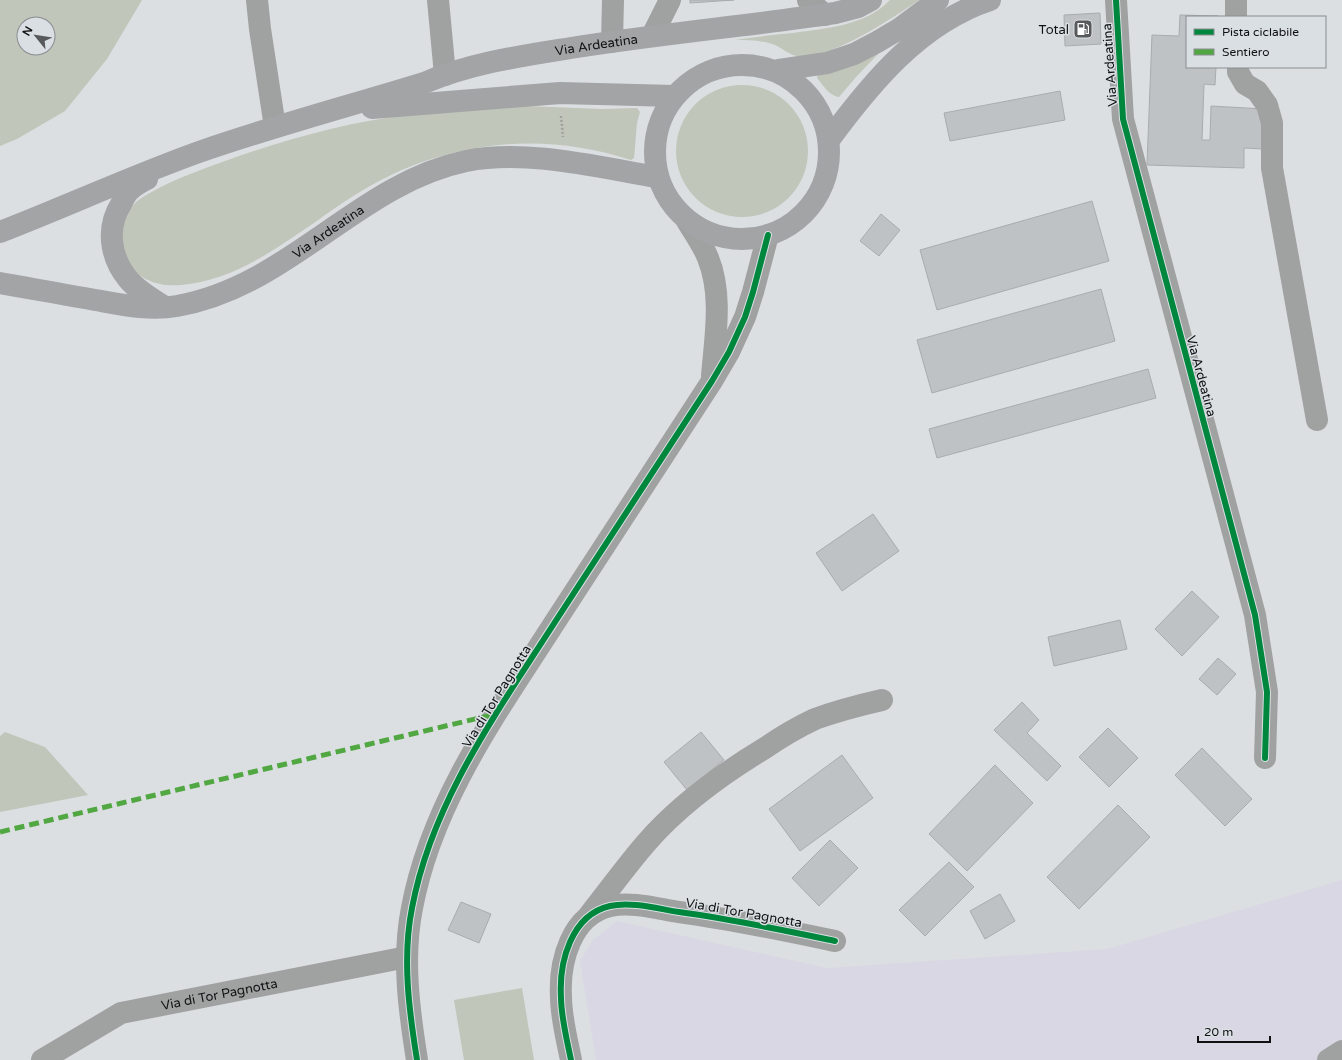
<svg xmlns="http://www.w3.org/2000/svg" width="1342" height="1060" font-family="'Varela Round',sans-serif">
<rect width="100%" height="100%" fill="#dcdfe2"/>
<!-- industrial -->
<path fill="#d9d7e4" d="M1342,880v180h-746l-16,-99 12,-20 25,-20 210,47 280,-19z"/>
<!-- green -->
<path fill="#c0c6ba" fill-rule="evenodd" d="M0,0h142l-35,59 -42,52 -48,28 -17,7zM24,24h24v24h-24z
M890,0h29c-26,18 -90,61 -122,56 -8,-1 -15,-8 -22,-11 -13,-5 -27,-5 -40,-5 19,-3 39,-5 58,-7 34,-5 72,-7 97,-33z
M880,52l-24,25 -17,20c-10,-1 -16,-12 -22,-19v-1l2,-4z
M676 151a66 66 0 1 1 132 0a66 66 0 1 1-132 0Z
M526,106l76,3 35,-1 3,4 -3,11 -3,35 -3,2c-83,-27 -169,-21 -248,19 -24,12 -47,28 -69,44 -40,27 -82,58 -133,62 -20,2 -42,-4 -53,-23 -2,-4 -3,-10 -4,-14 -1,-5 -3,-11 -3,-15 1,-7 6,-19 9,-24 7,-10 18,-15 29,-21 21,-11 44,-19 66,-27 59,-21 121,-39 184,-46 39,-5 78,-6 117,-9z
M5,732l40,15 43,48 -88,17v-76z
M522,988l12,72h-70l-10,-60z"/>
<!-- building -->
<path fill="#bfc2c4" stroke="#a9acae" d="M690,0h44l-44,3z
M1100,13l1,31 -36,2 -1,-31z
M1180,15l38,1 -31,1v50h29l-1,18 -11,-1 -2,56h8l1,-34 53,3 -1,40 -19,-1v20l-97,-3 5,-130 27,1z
M1060,91l5,29 -115,21 -6,-28z
M1092,201l17,60 -172,49 -17,-60z
M881,214l19,16 -21,26 -19,-15z
M1101,289l14,52 -183,52 -15,-53z
M1148,369l8,29 -219,60 -8,-29z
M873,514l26,37 -57,40 -26,-38z
M1192,591l27,26 -37,39 -27,-27z
M1120,620l7,29 -73,17 -6,-29z
M1218,658l18,16 -19,21 -18,-16z
M1022,702l17,18 -12,13 34,33 -14,15 -53,-51z
M1108,728l30,30 -29,29 -30,-30z
M701,732l23,28 -37,30 -23,-28z
M1202,748l50,51 -27,27 -50,-51z
M842,755l31,43 -73,53 -31,-42z
M995,765l38,38 -66,68 -38,-37z
M1118,805l32,32 -71,72 -32,-32z
M830,840l28,28 -39,38 -27,-28z
M949,862l25,25 -49,49 -26,-26z
M1000,894l15,27 -30,18 -15,-28z
M461,902l30,12 -12,29 -31,-13z"/>
<g fill="none" stroke-linecap="round" stroke-linejoin="round">
<!-- path -->
<path stroke="#a0a0a1" stroke-width="2.5" stroke-dasharray="2 2" stroke-linecap="butt" d="M561,116l2,21"/>
<!-- minor -->
<g stroke="#a0a1a1" stroke-width="22">
<path d="M257,0l3,29 15,98"/>
<path d="M438,0l7,75"/>
<path d="M808,0l17,15"/>
<path d="M1116,0l7,119 132,496 12,77 -2,66"/>
<path d="M1236,0v17"/>
<path d="M652,36l18,-36"/>
<path d="M612,42l1,-42"/>
<path d="M1238,67v5l7,12 12,7 10,14 5,18v45l45,252"/>
<path d="M687,221c7,12 16,24 21,37 15,37 7,80 4,118"/>
<path d="M590,914c19,-24 37,-49 57,-72 33,-38 75,-68 118,-94 16,-11 33,-21 50,-29 22,-8 45,-14 67,-19"/>
<path id="s1" d="M42,1060l79,-47 286,-56"/>
<path d="M417,1060c-8,-50 -15,-102 -5,-152 20,-107 86,-197 143,-286 52,-80 105,-160 157,-241l17,-29 16,-35 8,-25 15,-57"/>
<path d="M571,1060c-4,-20 -10,-43 -10,-63 -2,-35 10,-82 49,-91 21,-5 49,3 69,6 53,7 104,18 156,29"/>
<path d="M1328,1060l14,-9"/>
</g>
<!-- major -->
<g stroke="#a2a4a6" stroke-width="22">
<circle cx="742" cy="152" r="87"/>
<path d="M779,70l48,-7 27,-9 23,-12 22,-13 39,-29"/>
<path d="M372,108l188,-15 114,3"/>
<path d="M829,140c42,-57 91,-117 161,-140"/>
<path d="M147,179c-6,3 -13,7 -18,12 -3,3 -6,9 -8,13 -15,24 -11,53 7,75 10,12 24,20 37,28"/>
<path id="s2" d="M0,232c67,-26 132,-56 199,-80 74,-26 150,-46 225,-69 47,-20 97,-27 147,-35 88,-14 176,-22 264,-35l23,-6 13,-7"/>
<path id="s3" d="M0,283c30,5 60,11 90,16 29,5 57,12 87,7 113,-20 180,-122 289,-145 61,-12 131,6 191,16"/>
</g>
<!-- quiet -->
<path stroke="#51a842" stroke-width="5" stroke-dasharray="10 5" stroke-linecap="butt" d="M0,832l496,-118"/>
<!-- cycleway casing -->
<g stroke="#dadfe4" stroke-width="8">
<path id="cycleway" d="M1116,0l7,119 132,496 12,77 -2,66
M417,1060c-8,-50 -15,-102 -5,-152 20,-107 86,-197 143,-286 52,-80 105,-160 157,-241l17,-29 16,-35 8,-25 15,-57
M571,1060c-4,-20 -10,-43 -10,-63 -2,-35 10,-82 49,-91 21,-5 49,3 69,6 53,7 104,18 156,29"/>
</g>
<!-- cycleway -->
<use href="#cycleway" stroke="#00873e" stroke-width="6"/>
</g>
<!-- icons -->
<defs>
<g id="fuel-square" transform="scale(1)"><rect x="-9" y="-9" width="18" height="18" rx="4" fill="#57595b" stroke="#dadfe4"/><path d="M-5.5-6h7V0h2V4h1.3V-2.5L3-4.5l.8-.8L6-3V5H2.5V1h-1V6h-7ZM-4.2-4.7v3.2H.2V-4.7Z" fill="#fff"/></g>
</defs>
<g fill-rule="evenodd">
<use href="#fuel-square" x="1083" y="29"/>
</g>
<g text-anchor="middle" stroke-width="3" stroke-linejoin="round" paint-order="stroke">
<!-- poi labels -->
<g font-size="13" fill="#101113" stroke="#dadfe4" text-anchor="end">
<text x="1069" y="34">Total</text>
</g>
<!-- street labels -->
<g font-size="13" fill="#101113" stroke="#dadfe4">
<text dy="5" stroke="none"><textPath href="#s2" startOffset="627">Via Ardeatina</textPath></text>
<text transform="translate(1109 65) rotate(-94)" y="5">Via Ardeatina</text>
<text dy="5" stroke="none"><textPath href="#s3" startOffset="349">Via Ardeatina</textPath></text>
<text transform="translate(1202 376) rotate(75)" y="5">Via Ardeatina</text>
<text transform="translate(496 696) rotate(-58)" y="5">Via di Tor Pagnotta</text>
<text transform="translate(744 912) rotate(10)" y="5">Via di Tor Pagnotta</text>
<text dy="5" stroke="none"><textPath href="#s1" startOffset="192">Via di Tor Pagnotta</textPath></text>
</g>
</g>
<!-- legend -->
<rect x="1186" y="16" width="140" height="52" fill="#dadfe4" stroke="#898d90"/>
<rect x="1194" y="29" width="20" height="6" fill="#00873e" stroke="#898d90"/>
<text x="1222" y="36" font-size="12" fill="#101113">Pista ciclabile</text>
<rect x="1194" y="49" width="20" height="6" fill="#51a842" stroke="#898d90"/>
<text x="1222" y="56" font-size="12" fill="#101113">Sentiero</text>
<!-- north arrow -->
<g transform="translate(36 36) rotate(300)"><circle r="19" fill="#dadfe4" stroke="#898d90"/>
<path d="M0-3L7 15L0 10L-7 15Z" fill="#57595b"/>
<text y="-6" font-size="11" font-weight="bold" text-anchor="middle" fill="#101113">N</text>
</g>
<!-- scale -->
<path d="M1198 1036v6h72v-6" fill="none" stroke="#101113" stroke-width="2"/>
<text x="1204" y="1036" font-size="12" fill="#101113" stroke="#dadfe4" stroke-width="3" paint-order="stroke">20 m</text>
</svg>
